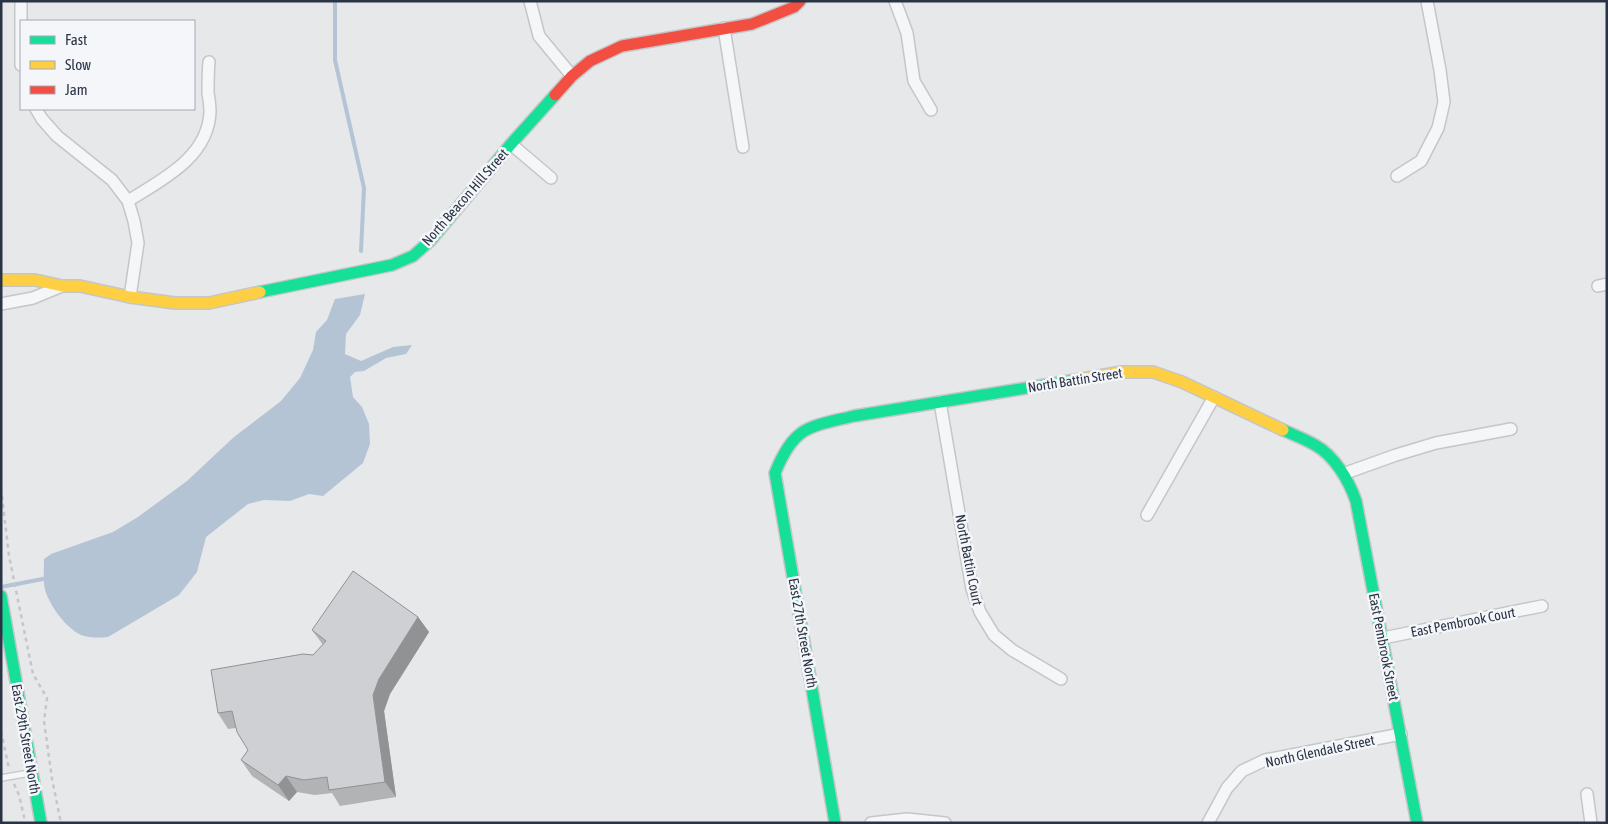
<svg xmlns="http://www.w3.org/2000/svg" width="1608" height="824" font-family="'Asap Condensed',sans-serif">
<rect width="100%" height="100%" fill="#e6e8ea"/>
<!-- water -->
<path fill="#b4c4d5" d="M365,294l-5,21 -14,19 -1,20 16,7 32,-14 19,-2 -6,9 -20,4 -22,13 -9,1 -5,5 3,20 9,10 7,17 1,20 -7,19 -40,33 -14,-2 -19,7 -26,-1 -16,4 -42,33 -9,35 -18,23 -71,42c-9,1 -18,1 -27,-2 -15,-7 -31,-29 -36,-45 -2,-9 -1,-21 -1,-31l7,-5 62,-22 25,-15 49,-36 47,-44 47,-36 19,-23 13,-28 3,-18 11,-12 8,-21z"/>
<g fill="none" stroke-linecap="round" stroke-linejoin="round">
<!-- stream -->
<path stroke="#b4c4d5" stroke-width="4" d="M335,1v59l29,128 -3,63
M1,587l47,-9"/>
<!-- lane casing -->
<g stroke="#c4c6c8" stroke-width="8">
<path id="lane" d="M1,778l29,-5"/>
</g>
<!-- street casing -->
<g stroke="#c4c6c8" stroke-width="14">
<path id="street" d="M21,1v64
M530,1l9,35 33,40
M895,1l12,32 7,48 17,29
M724,28l19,119
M36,109l6,10 15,17 55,44 16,21 6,20 4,22 -8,54
M511,144l40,34
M1397,176l24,-15 17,-33 6,-26 -4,-32 -13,-69
M128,201c33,-21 80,-43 82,-89 0,-6 -1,-13 -2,-19 0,-10 0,-21 1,-31
M1598,286l9,-2
M1,304l32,-6 29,-12
M940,402l32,187 8,23 14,23 18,15 49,29
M1343,474l53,-19 40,-12 75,-14
M1147,515l67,-118
M1383,638l159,-32
M1587,794l4,29
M871,823l36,-4 38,4
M1208,823l19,-35 15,-17 23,-11 136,-26"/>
</g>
<!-- fast casing -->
<g stroke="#c4c6c8" stroke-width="14">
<path id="fast" d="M260,292l132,-27 21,-9 18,-16 80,-96 44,-49
M1283,430c11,5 22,9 32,15 20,11 34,36 41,56l61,322
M1,596l40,227
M835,823l-60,-350c19,-47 33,-46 79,-57l228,-37"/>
</g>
<!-- slow casing -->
<g stroke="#c4c6c8" stroke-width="14">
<path id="slow" d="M1,280h34l27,6h18l50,11 45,6h34l51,-11
M1082,379l40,-7h31l29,10 101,48"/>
</g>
<!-- jam casing -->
<g stroke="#c4c6c8" stroke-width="14">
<path id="jam" d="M555,95l17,-19 18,-15 32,-15 130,-22 42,-17 6,-6"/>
</g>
<!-- path -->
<path stroke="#c5c6ca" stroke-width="2.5" stroke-dasharray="4 4" stroke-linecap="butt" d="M1,488l8,68 24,118 14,24 -3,23 8,58 9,44
M1,731l8,38
M14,784l5,11 6,26"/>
<!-- lane -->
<use href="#lane" stroke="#f5f6f7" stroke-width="5.5"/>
<!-- street -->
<use href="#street" stroke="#f5f6f7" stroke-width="11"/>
<!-- fast -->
<use href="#fast" stroke="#16e098" stroke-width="11"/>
<!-- slow -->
<use href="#slow" stroke="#ffcf43" stroke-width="11"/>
<!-- jam -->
<use href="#jam" stroke="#f24e42" stroke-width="11"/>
</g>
<!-- wall -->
<path fill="#b1b3b5" d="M418,617l11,15 -39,62 -6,17 12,86 -56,9 -8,-13 -17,2 -18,-3 -8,9 -37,-25 -11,-16 7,-10 -12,-22 -8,1 -10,-16 95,-58 10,-10 -11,-15z"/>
<!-- shaded-wall -->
<path fill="#909294" d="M418,617l11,15 -39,62 -6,17 12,86 -11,-15 -12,-87 6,-16z
M286,776l11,16 -8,9 -11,-16z"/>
<!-- building -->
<path fill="#ced0d3" stroke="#909294" d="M353,571l65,46 -39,62 -6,16 12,87 -56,8 -2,-13 -23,3 -18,-4 -8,9 -37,-25 7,-10 -11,-18 -5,-21 -14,2 -7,-43 92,-16 10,1 13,-14 -14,-11z"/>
<g text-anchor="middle" stroke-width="5" stroke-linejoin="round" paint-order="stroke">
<!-- street labels -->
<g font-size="14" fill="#2b3445" stroke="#f4f6f9">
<text transform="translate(465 197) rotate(-49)" y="5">North Beacon Hill Street</text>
<text transform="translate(1075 380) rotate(-9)" y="5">North Battin Street</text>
<text transform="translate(969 560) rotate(79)" y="5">North Battin Court</text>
<text transform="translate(1463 622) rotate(-11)" y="5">East Pembrook Court</text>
<text transform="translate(803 633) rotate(80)" y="5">East 27th Street North</text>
<text transform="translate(1384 647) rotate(79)" y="5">East Pembrook Street</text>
<text transform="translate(26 739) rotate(80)" y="5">East 29th Street North</text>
<text transform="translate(1320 751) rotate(-12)" y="5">North Glendale Street</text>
</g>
</g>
<!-- border -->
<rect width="1608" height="824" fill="none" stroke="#2b3445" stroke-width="5"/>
<!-- legend -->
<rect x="20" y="20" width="175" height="90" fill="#f4f6f9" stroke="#a4a8b1"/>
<rect x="30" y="36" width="25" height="8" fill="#16e098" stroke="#a4a8b1"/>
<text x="65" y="45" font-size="15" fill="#2b3445">Fast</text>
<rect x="30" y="61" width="25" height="8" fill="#ffcf43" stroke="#a4a8b1"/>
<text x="65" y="70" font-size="15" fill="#2b3445">Slow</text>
<rect x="30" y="86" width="25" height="8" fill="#f24e42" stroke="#a4a8b1"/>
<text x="65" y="95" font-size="15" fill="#2b3445">Jam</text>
</svg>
